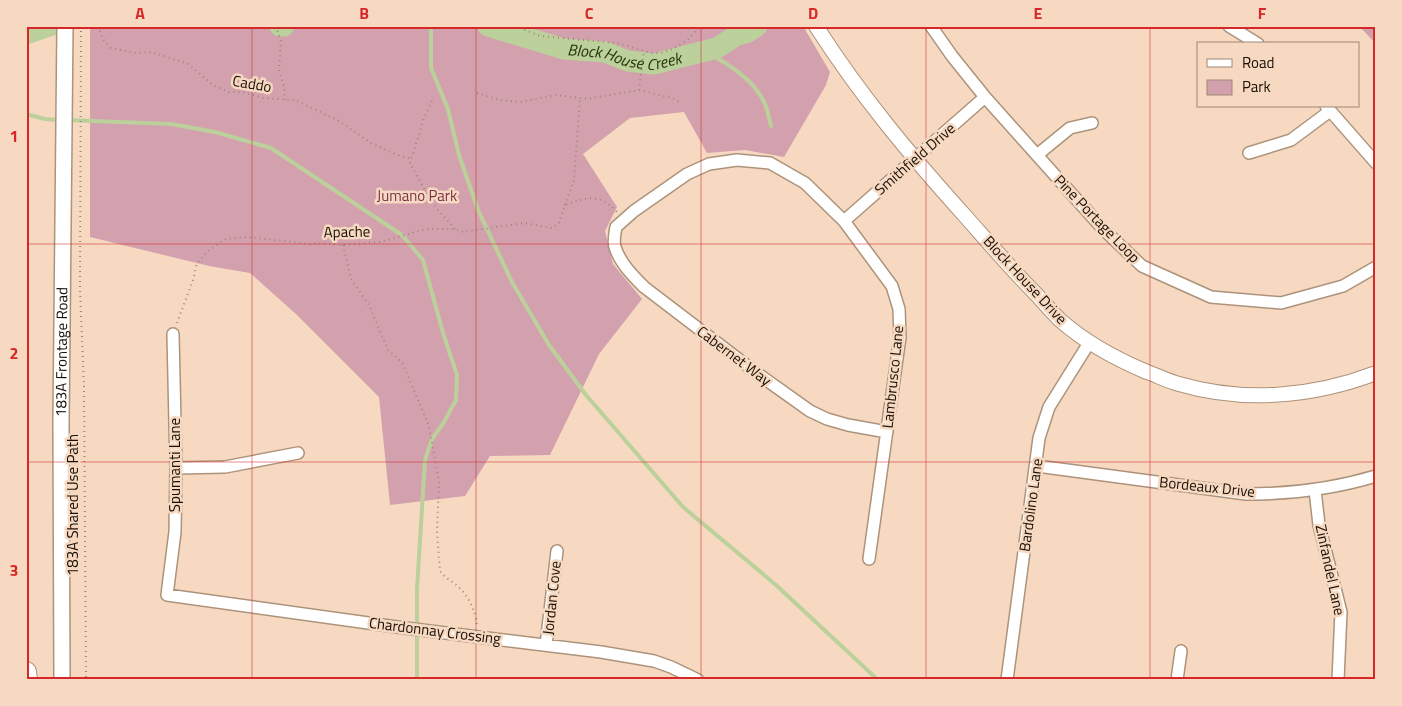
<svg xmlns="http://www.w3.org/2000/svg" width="1402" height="706" font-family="'Titillium Web',sans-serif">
<rect width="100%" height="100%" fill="#f6d9c0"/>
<!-- green -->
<path fill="#d3a1ae" d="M90,26h713l27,46 -4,13 -42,72 -39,-7 -38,3 -23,-41 -54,6 -47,36 34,53 -12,24 8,33 29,35 -43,55 -49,101 -60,1 -25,40 -75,9 -11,-108 -82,-82 -47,-42 -41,-7 -119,-29z
M1359,26h17v18z"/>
<!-- water -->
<path fill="#bbd09a" d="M34,26h48l-56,19v-16z"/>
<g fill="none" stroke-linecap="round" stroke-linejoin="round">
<!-- stream -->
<path stroke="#bbd09a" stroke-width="4" d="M429,26l2,4v38l17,41 11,46 19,55 34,72 37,63 37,50 97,112 93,78 102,95
M704,51c23,12 50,28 61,53 3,7 4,15 6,22
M26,114l19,5 15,1
M67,120l104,4 44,8 56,16 131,87 21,25 20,73 14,42 -1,25 -12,22 -12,17 -7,21 -8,129v91"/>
<!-- river -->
<g stroke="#bbd09a" stroke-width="21">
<path d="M280,26h4"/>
<path id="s1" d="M488,26l76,23 41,3 23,9 26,3 63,-16 20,-13 11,-3 9,-6"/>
</g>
<!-- minor casing -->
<g stroke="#ad937b" stroke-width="14">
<path id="minor" d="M931,26l21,30 33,41 119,133 38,36 69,31 70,6 62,-17 33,-19
M1229,26l29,18
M1326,106l50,57
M1249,153l42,-13 39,-29
M1037,155l33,-27 22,-5
M844,221l141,-124
M173,334l3,134 -1,64 -8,63 230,32 204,25 53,9 17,6 27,13
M1037,466l209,28c44,0 87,-5 130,-18
M176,468l49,-1 73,-14
M1315,490l4,35 22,87 -3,68
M869,559l31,-222 -1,-28 -7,-23 -48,-65 -39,-38 -35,-20 -33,-3 -28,4 -22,10 -53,37 -18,16c-1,6 -3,14 -1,20 5,16 18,29 29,40l114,87 52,37 17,8 21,6 39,7
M546,645l11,-94
M1007,680l32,-242 10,-31 40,-64
M1177,680l4,-29"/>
</g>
<!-- tertiary casing -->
<g stroke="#ad937b" stroke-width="16">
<path id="tertiary" d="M816,26c44,69 95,130 150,191 23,26 46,53 71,78 7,8 15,17 23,25 26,23 56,39 87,52 11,4 21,9 32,12 65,19 134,13 197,-11"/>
</g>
<!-- secondary casing -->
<g stroke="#ad937b" stroke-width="18">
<g id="secondary">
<path id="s2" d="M62,680l-1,-257 4,-397"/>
</g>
</g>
<!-- motorway casing -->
<g stroke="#ad937b" stroke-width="22">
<path id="motorway" d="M26,672l1,8"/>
</g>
<!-- path -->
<path stroke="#9c8775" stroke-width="2" stroke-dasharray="1 4" stroke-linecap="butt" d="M81,26l-1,264 4,96 2,294
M98,26l5,13 8,9 25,5 16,-1 36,12 25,21 16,7h14l20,6 32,2 44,21 32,22 24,11 16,5
M276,26l5,16 -2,29 5,15 1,14
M515,26l25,10 77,7 34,10h10l12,-4 17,-11 9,-12
M601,26l11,2 15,-2
M639,90l5,-39
M477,93l22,7 21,2 37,-7 31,4 51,-9 33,8 10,5
M432,101l-8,17 -14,45 22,40 23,26
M565,205l9,-25 6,-81
M343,245l8,34 18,26 19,45 14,12 27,64 10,56 -2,50 3,39c4,6 10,9 15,13 13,10 21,27 22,43
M177,323l16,-43 4,-17 11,-12 18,-12 22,-2 61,7 14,-1 20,2 37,-3 46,-13h29l8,3 61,-9 28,5 7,-5 6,-18c22,-8 35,-12 52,7"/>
<!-- minor -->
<use href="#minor" stroke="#fff" stroke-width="11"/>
<!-- tertiary -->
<use href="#tertiary" stroke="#fff" stroke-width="14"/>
<!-- secondary -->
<use href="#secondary" stroke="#fff" stroke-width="15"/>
<!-- motorway -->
<use href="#motorway" stroke="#fff" stroke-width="20"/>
</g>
<!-- grid -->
<path fill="none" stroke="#d62828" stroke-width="1" stroke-opacity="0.55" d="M252,26v654M476,26v654M701,26v654M926,26v654M1150,26v654M26,244h1350M26,462h1350"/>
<g text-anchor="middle" stroke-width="5" stroke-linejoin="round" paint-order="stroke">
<!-- street labels -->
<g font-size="15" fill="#180f06" stroke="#f6d9c0">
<text transform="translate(252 84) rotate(10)" y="5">Caddo</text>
<text transform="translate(915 159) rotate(-41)" y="5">Smithfield Drive</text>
<text transform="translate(1097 219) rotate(46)" y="5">Pine Portage Loop</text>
<text transform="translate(347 232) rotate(-1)" y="5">Apache</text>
<text transform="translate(1025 280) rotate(47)" y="5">Block House Drive</text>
<text dy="5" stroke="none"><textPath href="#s2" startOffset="328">183A Frontage Road</textPath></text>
<text transform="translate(734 356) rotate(37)" y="5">Cabernet Way</text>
<text transform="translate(893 377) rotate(-84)" y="5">Lambrusco Lane</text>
<text transform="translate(175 465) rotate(-90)" y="5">Spumanti Lane</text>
<text transform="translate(1207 487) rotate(6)" y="5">Bordeaux Drive</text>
<text transform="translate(73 505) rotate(-90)" y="5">183A Shared Use Path</text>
<text transform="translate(1031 505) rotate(-82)" y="5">Bardolino Lane</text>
<text transform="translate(1330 570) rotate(78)" y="5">Zinfandel Lane</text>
<text transform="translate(552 598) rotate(-84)" y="5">Jordan Cove</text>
<text transform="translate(435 631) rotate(7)" y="5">Chardonnay Crossing</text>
</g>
<!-- park labels -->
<g font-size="15" fill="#7d324c" stroke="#f6d9c0">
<text x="417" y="201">Jumano Park</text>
</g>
<!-- water labels -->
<g font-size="16" font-style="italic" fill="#27340b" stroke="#f6d9c0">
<text dy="6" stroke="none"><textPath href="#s1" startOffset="141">Block House Creek</textPath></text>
</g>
</g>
<!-- border -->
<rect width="1402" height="706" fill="none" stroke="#f6d9c0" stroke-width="55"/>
<!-- legend -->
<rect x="1197" y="42" width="162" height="65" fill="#f6d9c0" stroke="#9d8876"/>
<rect x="1207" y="59" width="25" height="8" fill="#ffffff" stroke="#9d8876"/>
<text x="1242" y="68" font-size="15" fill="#180f06">Road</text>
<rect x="1207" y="80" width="25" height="15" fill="#d3a1ae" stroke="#9d8876"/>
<text x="1242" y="92" font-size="15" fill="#180f06">Park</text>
<rect x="28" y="28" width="1346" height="650" fill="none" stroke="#d62828" stroke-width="2"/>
<g font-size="16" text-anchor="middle" font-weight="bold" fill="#d62828">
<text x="140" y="19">A</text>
<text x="364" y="19">B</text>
<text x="589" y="19">C</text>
<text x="813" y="19">D</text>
<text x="1038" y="19">E</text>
<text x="1262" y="19">F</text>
<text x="14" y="142">1</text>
<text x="14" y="359">2</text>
<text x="14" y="576">3</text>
</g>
</svg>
